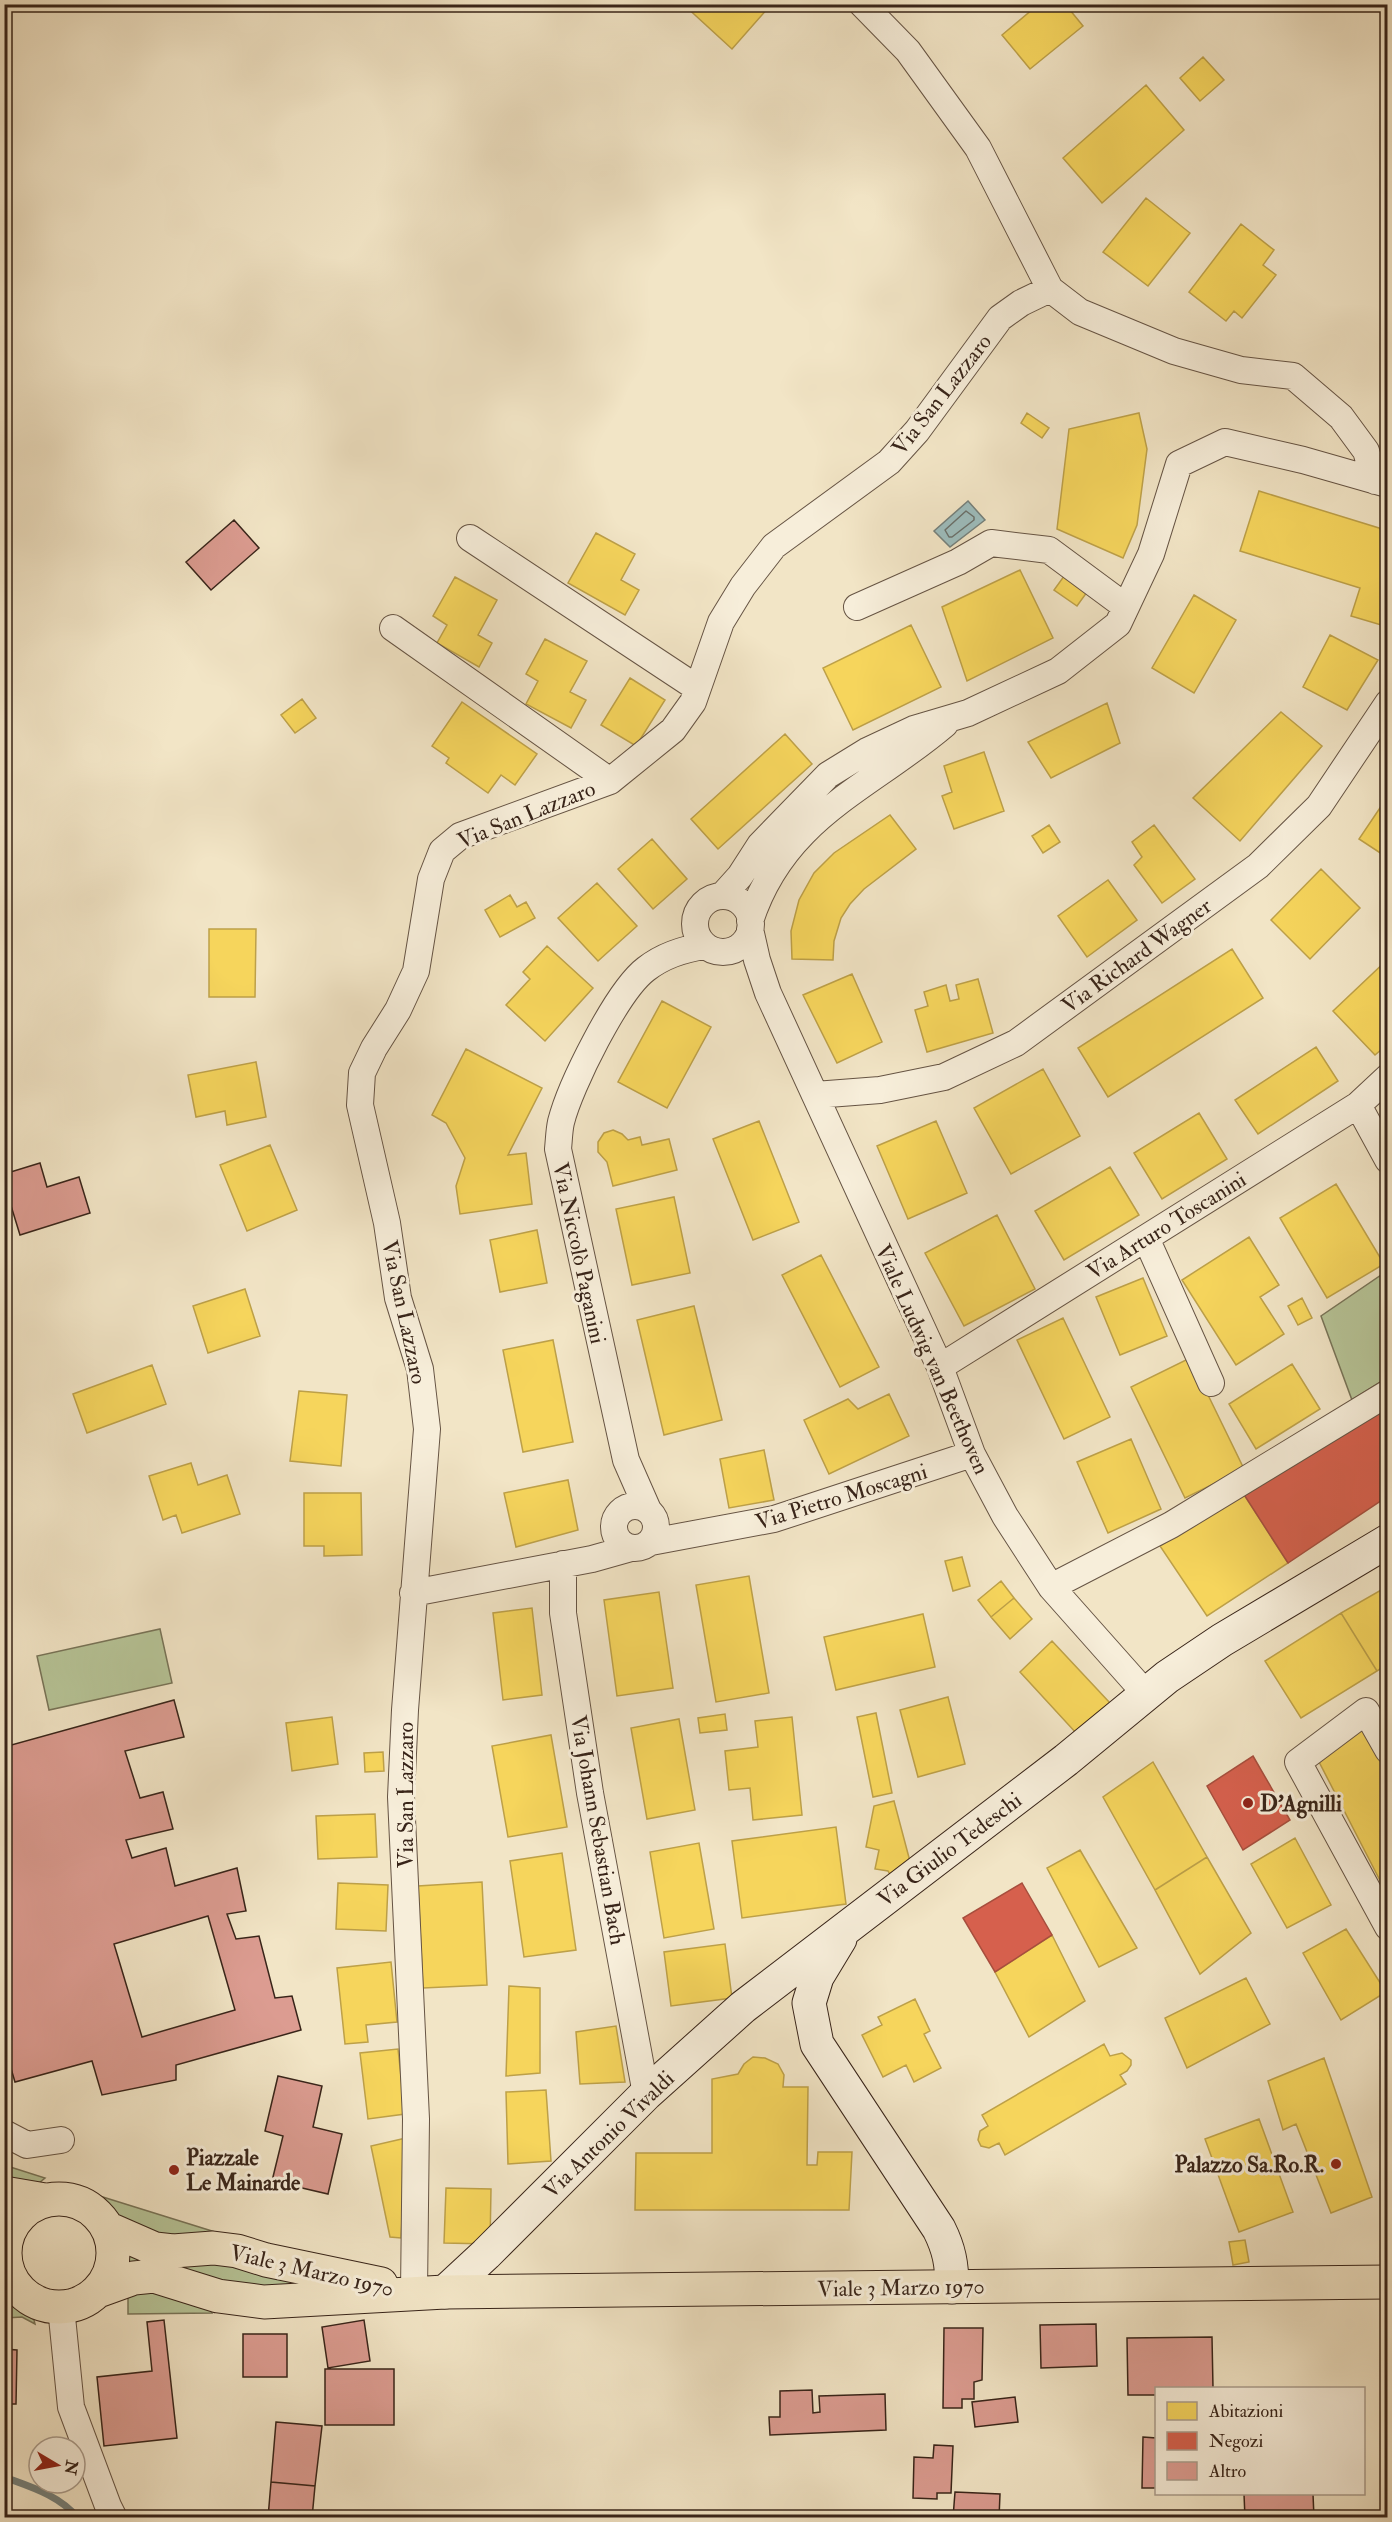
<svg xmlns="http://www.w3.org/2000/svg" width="1392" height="2522" font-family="'IM FELL Double Pica',serif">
<rect width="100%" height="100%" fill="#f2e5c6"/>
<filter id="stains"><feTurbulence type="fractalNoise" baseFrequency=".00333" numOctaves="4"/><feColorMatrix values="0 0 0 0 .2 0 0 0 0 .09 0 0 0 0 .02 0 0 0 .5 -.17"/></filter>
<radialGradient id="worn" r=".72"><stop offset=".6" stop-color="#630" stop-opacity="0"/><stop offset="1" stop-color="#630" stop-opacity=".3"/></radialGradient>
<!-- green -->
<path fill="#b7c598" stroke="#787458" stroke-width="1.5" d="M1387,1271v107l-35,22 -31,-84z
M160,1629l12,54 -123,27 -12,-54z
M4,2165l41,13 -6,5 -24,-4 -10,-5z
M90,2193l138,43 -60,2 -53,-22z
M127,2254l72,6 126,24 -89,3 -109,-21z
M154,2290l57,20 1,3 -84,1v-17l5,-5z
M5,2303l13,5 16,12 1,4 -13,-7 -17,1z"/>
<!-- water -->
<path fill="#9dbdbd" stroke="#75807b" stroke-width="1.5" d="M968,501l17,19 -35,27 -16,-16z"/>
<!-- homes -->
<path fill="#f6d55c" stroke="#bda048" stroke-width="1.5" d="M683,4h81l4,4 -36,41z
M1039,4h26l18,22 -53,43 -28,-34z
M1203,57l21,23 -24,21 -20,-23z
M1146,85l38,45 -82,73 -39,-45z
M1146,198l44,35 -42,53 -45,-34z
M1241,224l33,26 -11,15 13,10 -34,43 -8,-7 -8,10 -37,-29z
M1027,413l22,15 -7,10 -21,-15z
M1139,413l8,36 -10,76 -14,33 -66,-29 12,-100z
M1259,491l120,37 9,8v91l-37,-11 9,-28 -120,-37z
M596,533l39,21 -14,26 18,10 -14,25 -57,-32z
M1020,570l33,68 -86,43 -25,-74z
M1067,572l23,16 -13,18 -23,-16z
M455,577l42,23 -19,35 14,8 -13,24 -42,-24 10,-18 -14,-9z
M1194,595l42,25 -42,73 -42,-25z
M911,625l30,62 -88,43 -30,-62z
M1330,635l48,25 -31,50 -44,-23z
M545,639l42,22 -17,31 16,8 -15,28 -45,-24 12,-23 -12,-7z
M630,678l35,22 -29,46 -35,-21z
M302,699l14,19 -21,15 -14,-18z
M462,702l75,52 -22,31 -14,-10 -13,18 -42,-30 3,-5 -17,-12z
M1107,703l13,40 -69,35 -23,-36z
M1281,712l41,34 -82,95 -47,-43z
M785,734l27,30 -94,85 -27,-30z
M984,752l20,59 -50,18 -12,-33 10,-4 -8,-26z
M1388,796v62l-29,-19z
M890,815l26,34 -52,40 -14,15 -9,14 -7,23 -1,19 -41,-1 -1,-28 8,-31 15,-27 20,-20z
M1049,825l11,17 -17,11 -11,-17z
M1154,825l41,54 -33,24 -28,-38 8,-8 -10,-15z
M652,839l35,40 -34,30 -35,-40z
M1321,869l39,39 -50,51 -39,-39z
M1108,880l29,40 -50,37 -29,-41z
M597,883l40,43 -39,35 -40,-43z
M510,895l7,12 9,-5 9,16 -35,19 -15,-27z
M209,929h47l-1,68h-46z
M547,946l46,42 -48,53 -39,-36 24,-26 -7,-7z
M1232,949l31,49 -155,99 -30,-49z
M1388,959v85l-13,11 -42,-44z
M852,974l30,68 -45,21 -34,-68z
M978,979l15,54 -66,19 -12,-42 13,-4 -4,-14 22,-7 4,16 9,-2 -3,-14z
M662,1001l49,26 -44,81 -49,-26z
M1316,1047l22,34 -80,53 -23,-34z
M466,1049l76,39 -34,67 18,-2 6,51 -72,10 -4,-28 9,-28 -19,-35 -14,-8z
M256,1062l10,55 -39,8 -2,-14 -29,6 -8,-42z
M1043,1069l37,67 -69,38 -37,-66z
M1199,1113l28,46 -65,40 -28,-46z
M759,1121l40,101 -46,18 -40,-101z
M936,1121l31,72 -59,26 -31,-73z
M613,1130l9,4 6,6 12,-3 2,8 27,-6 8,31 -64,16 -6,-24 -9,-10v-10l6,-9z
M270,1145l27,65 -50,21 -27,-66z
M1110,1167l29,48 -75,45 -29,-49z
M1336,1184l48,80 -57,34 -47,-80z
M674,1197l16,76 -58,12 -16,-76z
M997,1215l38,74 -71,37 -39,-73z
M537,1230l10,53 -47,9 -10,-52z
M1249,1237l30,48 -19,12 24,37 -48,31 -54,-85z
M821,1255l58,112 -39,20 -58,-112z
M1143,1278l24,58 -47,19 -24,-58z
M245,1289l15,47 -52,17 -15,-47z
M1302,1298l10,20 -14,7 -10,-19z
M694,1306l28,114 -58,15 -27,-115z
M1063,1318l47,99 -46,22 -47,-99z
M553,1340l20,102 -50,10 -20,-102z
M1190,1358l54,111 -59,29 -54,-111z
M1292,1364l28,45 -64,40 -27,-45z
M152,1365l14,39 -79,29 -14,-39z
M299,1391l48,4 -6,71 -51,-5z
M889,1394l20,42 -80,38 -25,-54 44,-21 10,10z
M1131,1439l30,70 -53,24 -31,-71z
M764,1450l10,50 -45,8 -9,-49z
M191,1463l7,22 29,-10 13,39 -58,19 -6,-18 -13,5 -14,-44z
M568,1480l10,50 -62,17 -12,-54z
M304,1493h57l1,62 -38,1v-10h-20z
M1243,1493l45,70 -81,53 -47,-70z
M962,1557l8,29 -17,5 -8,-30z
M749,1576l20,117 -53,9 -20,-117z
M1001,1581l13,17 -23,19 -13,-17z
M1388,1586v78l-11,7 -36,-58z
M659,1592l14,96 -56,8 -13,-96z
M1014,1598l18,21 -22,20 -19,-22z
M532,1608l10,87 -39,5 -10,-87z
M1341,1613l36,58 -76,47 -36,-57z
M923,1614l12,53 -99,23 -12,-53z
M1052,1641l58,62 -33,31 -57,-62z
M948,1697l17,67 -47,13 -18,-67z
M876,1713l16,80 -19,4 -16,-80z
M725,1714l2,16 -27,3 -2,-15z
M332,1717l6,47 -46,7 -6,-48z
M792,1717l10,98 -49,5 -3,-32 -21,2 -4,-39 33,-4 -3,-26z
M679,1719l16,91 -48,9 -16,-91z
M1366,1725l22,44v127l-72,-140z
M551,1735l16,92 -59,10 -16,-91z
M383,1752l1,19 -19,1 -1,-19z
M1153,1762l54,95 -52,33 -52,-93z
M894,1801l18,68 -19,11 -5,-9 -13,-2 4,-19 -13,-3 8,-41z
M375,1814l2,43 -59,2 -2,-43z
M836,1827l10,77 -104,14 -10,-77z
M1295,1838l36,67 -44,23 -36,-64z
M699,1843l15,86 -50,9 -14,-86z
M1080,1850l57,98 -38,19 -52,-99z
M562,1853l14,97 -52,7 -14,-96z
M1207,1857l44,76 -51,41 -45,-84z
M482,1882l5,103 -64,3 -5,-102z
M338,1883l50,2 -2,46 -50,-2z
M1346,1929l40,63 -45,28 -38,-67z
M1052,1935l33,66 -56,36 -34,-65z
M725,1944l7,54 -61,8 -7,-54z
M391,1962l6,60 -31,3 2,17 -23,2 -8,-76z
M1246,1978l24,46 -83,44 -22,-50z
M509,1986l31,2v85l-34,3z
M915,1999l15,32 -6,3 17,34 -27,14 -8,-17 -23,12 -21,-42 20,-10 -4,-8z
M616,2026l9,56 -45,2 -4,-52z
M1104,2044l6,12 12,-3 9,7v5l-4,6 -7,4 6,9 -121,71 -6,-12 -10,5 -8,-2 -3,-6 2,-9 8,-5 -6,-11z
M398,2049l7,65 -37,5 -8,-66z
M753,2057l12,1 13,6 6,11 -1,12h25l-1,78h10l1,-13h34l-3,58h-214l1,-57h76v-74l26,-5 6,-10z
M1324,2058l48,139 -41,16 -35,-89 -13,6 -15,-49z
M546,2090l5,71 -43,3 -2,-72z
M1259,2119l34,93 -54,20 -34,-93z
M406,2138l-5,100 -11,-1 -19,-91z
M446,2188l45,1 -1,55 -46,-1z
M1245,2240l4,22 -16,3 -4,-23z"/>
<!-- shops -->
<path fill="#d6604d" stroke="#a74e3d" stroke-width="1.5" d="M1383,1404l5,7v85l-100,67 -45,-70z
M1253,1756l37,64 -47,30 -36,-64z
M1022,1883l30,52 -57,37 -32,-54z"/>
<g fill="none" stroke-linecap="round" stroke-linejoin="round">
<!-- shore -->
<path stroke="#6a706b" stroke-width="1.5" d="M966,511l8,6v3l-22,17h-3l-4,-7z"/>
<!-- stream -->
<path stroke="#75807b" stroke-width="7" d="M4,2477c27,10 55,18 74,41"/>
</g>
<!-- building -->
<path fill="#dc9c91" stroke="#382419" stroke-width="1.5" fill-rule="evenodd" d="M234,520l25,28 -48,42 -25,-28z
M40,1163l7,24 32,-10 11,36 -70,22 -16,-52v-9z
M174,1700l10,37 -59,14 15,47 23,-6 10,37 -47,11 6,18 34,-10 9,38 62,-18 9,43 -19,3 9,25 23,-3 16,62 17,-2 9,34 -125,35v15l-74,15 -10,-34 -77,21 -11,-37v-249l3,-1 -3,-13v-35zM208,1916l27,94 -93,27 -28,-93z
M278,2076l44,10 -9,41 29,7 -14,60 -56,-13 11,-45 -18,-5z
M164,2320l13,118 -73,8 -7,-69 55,-6 -5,-49z
M364,2320l6,41 -42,7 -6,-41z
M1096,2324l1,42 -56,2 -1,-43z
M944,2328h39l-1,52 -8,2v17h-12v9h-19z
M243,2334h44v43h-44z
M1212,2337l1,51h-57v7h-28l-1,-57z
M4,2349l13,1 -1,54h-12z
M325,2369h69v56h-69z
M812,2390l1,23 7,-1 -1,-16 66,-2 1,36 -116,5 -1,-18h11v-26z
M1015,2397l3,25 -43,5 -3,-25z
M276,2422l46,4 -7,60 -44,-4z
M1143,2437l13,1v50h-14z
M934,2445l19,1 -2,47h-14v6l-24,-1 1,-41 19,1z
M271,2482l44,4 -3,32h-44z
M955,2492l45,2 -1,24h-46z
M1244,2494h69l1,24h-69z"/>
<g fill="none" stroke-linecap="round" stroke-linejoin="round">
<!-- street casing -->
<g stroke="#665444" stroke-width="28">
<path id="street" d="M862,4l46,47 70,97 72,141
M470,538l227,150
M857,607l101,-45 33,-19 58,7 77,57
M393,628l217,153
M722,896l18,-20 20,-31 68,-70 39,-24 47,-22 54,-16 90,-42 60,-47 33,-70 28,-90 46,-22 78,18 84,24
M695 924a28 28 0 1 1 56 0a28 28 0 1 1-56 0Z
M750,921c34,-105 119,-132 195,-197
M750,929l7,31 11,33 172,374 32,87 33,62 46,71 95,107
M815,1095l65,-5 64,-13 72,-34 242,-177 61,-60 69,-103
M1358,1105l30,55
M1146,1238l65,145
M940,1367l418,-262 30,-28
M614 1527a21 21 0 1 1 42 0a21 21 0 1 1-42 0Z
M648,1510l-22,-50 -68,-311c1,-9 1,-18 3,-27 9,-36 56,-131 85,-153 18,-14 37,-20 59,-23
M651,1542l123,-23 198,-65
M563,1564v49l27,180 56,301
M1051,1587l120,-62 217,-132
M413,1593l179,-34 39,-11
M1388,1750l-22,-39 -68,51 90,165
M4,2133l23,12 34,-5
M414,2292l2,-173 -15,-322 4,-87 22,-281 -7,-60 -22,-71 -11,-75 -27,-118 2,-32 12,-25 24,-38 18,-39 15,-92 11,-28 18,-15 150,-55 63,-51 20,-28 28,-80 22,-36 31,-40 115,-84 28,-31 83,-113 21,-15 29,-14 30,23 94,39 67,19 52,6 48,41 25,34 9,30
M61,2307l10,100 37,99 6,12"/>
</g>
<!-- secondary casing -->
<g stroke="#382419" stroke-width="35">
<path id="secondary" d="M840,1939l-23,38 -8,26 8,41 122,185c10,20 13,35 13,58
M445,2292l41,-38 160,-160 97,-87 323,-247 101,-83 55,-37 166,-99"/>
</g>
<!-- primary casing -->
<g stroke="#382419" stroke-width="35">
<path id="primary" d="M4,2193l41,7
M5 2253a54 54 0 1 1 108 0a54 54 0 1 1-108 0Z
M107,2228l48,21 18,2 40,-3 24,3 29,9 115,24
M98,2291l36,-13 20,-2 64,20 46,6 181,-10 943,-10"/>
</g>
<!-- street -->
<use href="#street" stroke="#f7eeda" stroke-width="26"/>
<!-- secondary -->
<use href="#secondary" stroke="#f7eeda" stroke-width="33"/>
<!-- primary -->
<use href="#primary" stroke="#f2e5c6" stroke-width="33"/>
</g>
<!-- markers -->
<g fill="#8f2418" stroke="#f7eeda" stroke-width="2">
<circle cx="1248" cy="1803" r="6"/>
<circle cx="1336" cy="2164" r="6"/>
<circle cx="174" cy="2170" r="6"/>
</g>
<g text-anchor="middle" stroke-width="6" stroke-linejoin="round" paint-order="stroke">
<!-- street labels -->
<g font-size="22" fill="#382419" stroke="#f7eeda">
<text transform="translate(941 394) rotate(-52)" y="8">Via San Lazzaro</text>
<text transform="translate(526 814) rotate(-22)" y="8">Via San Lazzaro</text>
<text transform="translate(1136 955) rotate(-36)" y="8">Via Richard Wagner</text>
<text transform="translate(1166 1225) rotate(-32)" y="8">Via Arturo Toscanini</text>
<text transform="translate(580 1253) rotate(78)" y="8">Via Niccolò Paganini</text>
<text transform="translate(405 1312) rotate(78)" y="8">Via San Lazzaro</text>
<text transform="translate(933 1359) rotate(66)" y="8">Viale Ludwig van Beethoven</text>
<text transform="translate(841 1496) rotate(-17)" y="8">Via Pietro Moscagni</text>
<text transform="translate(405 1795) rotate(-90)" y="8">Via San Lazzaro</text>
<text transform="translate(599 1830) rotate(80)" y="8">Via Johann Sebastian Bach</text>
<text transform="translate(949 1849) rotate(-37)" y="8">Via Giulio Tedeschi</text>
<text transform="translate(608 2134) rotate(-44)" y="8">Via Antonio Vivaldi</text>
<text transform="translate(312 2270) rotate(13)" y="8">Viale 3 Marzo 1970</text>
<text transform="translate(901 2287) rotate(-1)" y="8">Viale 3 Marzo 1970</text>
</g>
<!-- poi labels -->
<g font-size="22" font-weight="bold" fill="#382419" stroke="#f7eeda" text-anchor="start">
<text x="1260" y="1811">D'Agnilli</text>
<text x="186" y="2165">Piazzale<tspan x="186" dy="25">Le Mainarde</tspan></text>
<text x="1324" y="2172" text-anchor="end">Palazzo Sa.Ro.R.</text>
</g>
</g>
<!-- margin -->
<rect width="1392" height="2522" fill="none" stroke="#f2e5c6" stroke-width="24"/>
<rect x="6" y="6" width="1380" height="2510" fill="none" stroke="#382419" stroke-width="3"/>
<rect x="12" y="12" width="1368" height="2498" fill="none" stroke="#382419" stroke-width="1.5"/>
<!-- legend -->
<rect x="1155" y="2387" width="210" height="108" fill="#f7eeda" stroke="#ab9d8d" stroke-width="1.5"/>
<rect x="1167" y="2402" width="30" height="18" fill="#f6d55c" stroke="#ab9d8d" stroke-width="1.5"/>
<text x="1209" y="2417" font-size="18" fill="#382419">Abitazioni</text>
<rect x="1167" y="2432" width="30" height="18" fill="#d6604d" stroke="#ab9d8d" stroke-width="1.5"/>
<text x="1209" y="2447" font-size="18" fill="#382419">Negozi</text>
<rect x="1167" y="2462" width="30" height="18" fill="#dc9c91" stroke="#ab9d8d" stroke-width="1.5"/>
<text x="1209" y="2477" font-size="18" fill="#382419">Altro</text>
<!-- north arrow -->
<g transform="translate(57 2465) rotate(100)"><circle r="28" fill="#f7eeda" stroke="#ab9d8d" stroke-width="1.5"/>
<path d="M0-4.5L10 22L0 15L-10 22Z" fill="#8f2418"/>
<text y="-9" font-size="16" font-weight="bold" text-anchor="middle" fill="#382419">N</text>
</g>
<rect width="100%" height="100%" filter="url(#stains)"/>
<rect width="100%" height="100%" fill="url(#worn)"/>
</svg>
